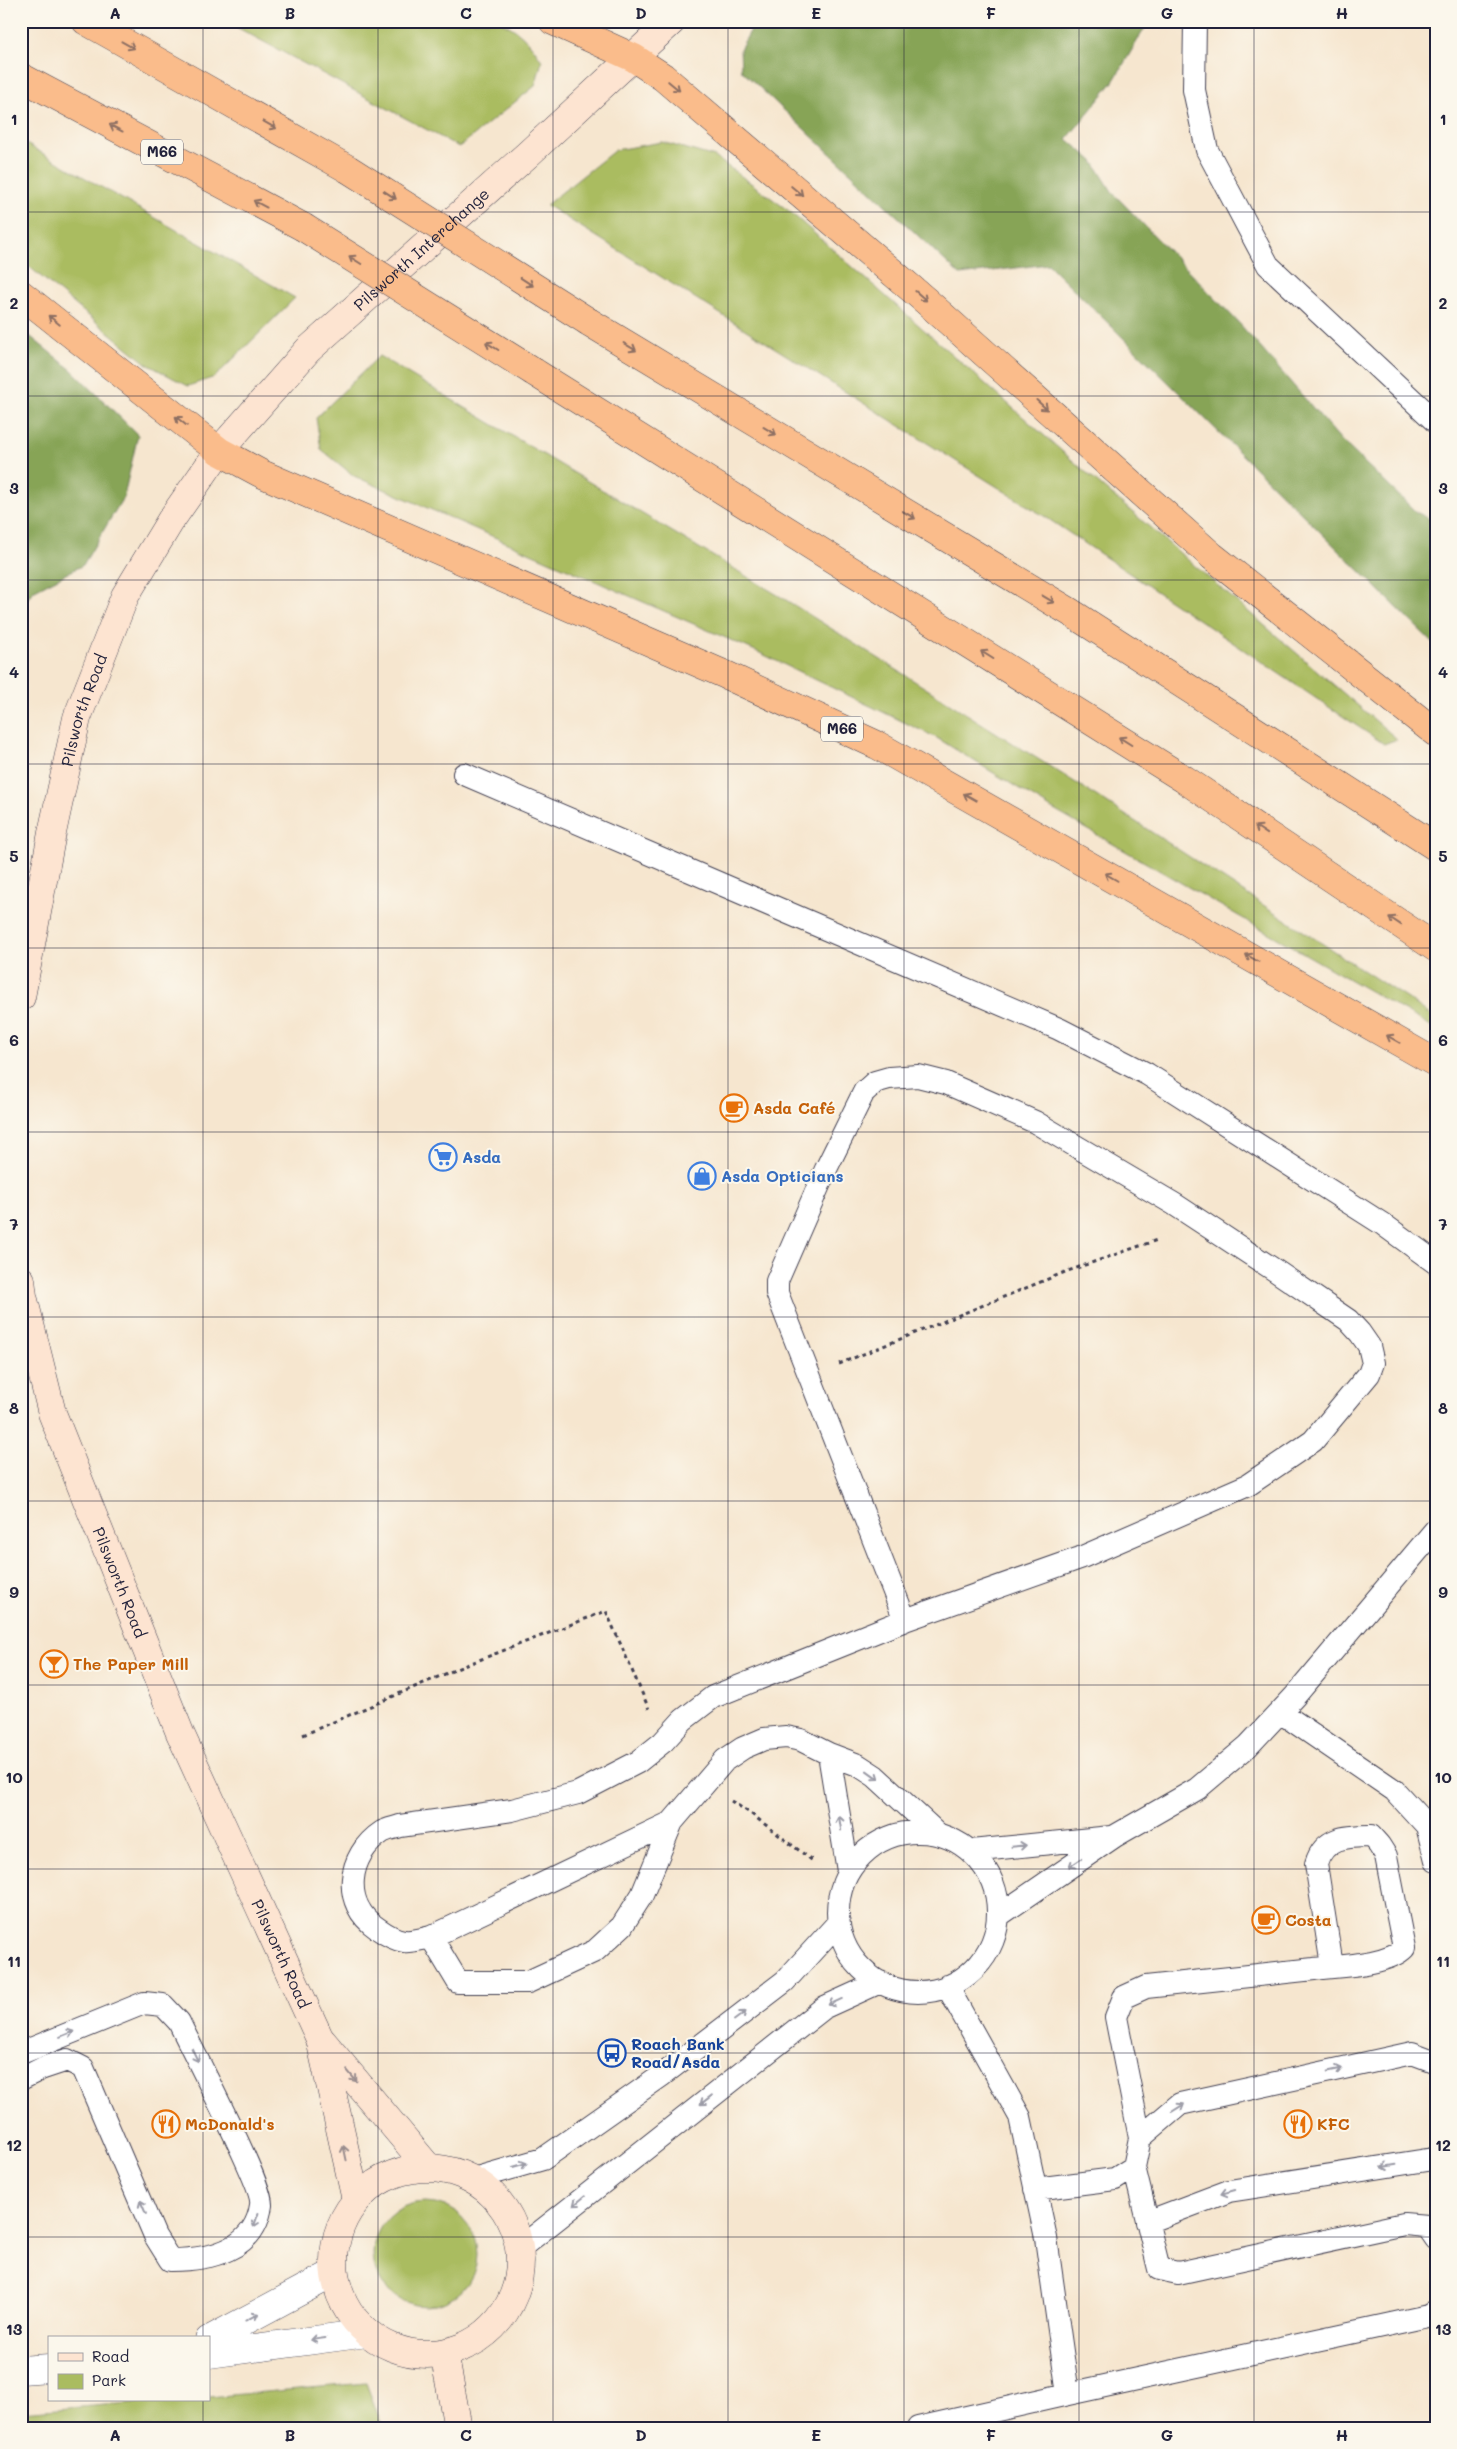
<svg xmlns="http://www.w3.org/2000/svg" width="1457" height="2449" font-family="Mali,sans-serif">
<rect width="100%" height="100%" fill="#fbf7ec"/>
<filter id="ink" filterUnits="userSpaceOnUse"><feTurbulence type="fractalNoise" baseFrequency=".02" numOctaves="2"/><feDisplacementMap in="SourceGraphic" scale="10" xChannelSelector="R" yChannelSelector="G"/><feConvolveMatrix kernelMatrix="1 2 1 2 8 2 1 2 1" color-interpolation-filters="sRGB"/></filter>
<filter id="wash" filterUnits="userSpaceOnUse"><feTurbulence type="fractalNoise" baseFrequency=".0096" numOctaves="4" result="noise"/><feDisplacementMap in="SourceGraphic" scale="20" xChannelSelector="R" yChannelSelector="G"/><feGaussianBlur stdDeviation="1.12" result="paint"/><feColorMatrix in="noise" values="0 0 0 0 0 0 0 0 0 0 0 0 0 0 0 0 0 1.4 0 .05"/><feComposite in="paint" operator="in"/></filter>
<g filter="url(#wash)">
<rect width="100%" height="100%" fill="#f6e6cf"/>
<!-- green -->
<path fill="#aabc60" stroke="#666f4e" d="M225,21h274c21,9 32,22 43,40l-7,25 -76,61z
M21,141l274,157 -80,79 -27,9 -41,-22 -126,-104z
M662,142l53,15 74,54 308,271 300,257 -13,5 -340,-228 -498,-311 69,-55z
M379,356l407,244 298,188 337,220 15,12v9l-384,-220 -115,-71 -179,-86 -404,-176 -33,-27 -5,-31z
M373 2254a52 52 0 1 1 104 0a52 52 0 1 1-104 0Z
M366,2383l17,45h-362v-16l144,-12h44v-3z"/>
<!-- forest -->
<path fill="#87a456" stroke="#546348" d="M756,21h393l-36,61 -46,57 26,22 20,32 126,130 102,117 75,72 20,10v124l-388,-382 -88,11 -219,-205 -1,-21z
M21,329l52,42 65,64 -14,61 -41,69 -50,26 -12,17z"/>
</g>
<g filter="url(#ink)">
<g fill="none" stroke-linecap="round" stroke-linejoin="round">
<!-- lane casing -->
<g stroke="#423f51" stroke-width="24">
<path id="lane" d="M1195,21l-1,69 13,60 61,115 168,157
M464,774l595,255 88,45 237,151 52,38
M905,1620l-128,-327v-12l49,-112 38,-77 11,-10 14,-4 29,-2 28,7 89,39 139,82 102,67 72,49 12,13 9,13 4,17 -4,11 -56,67 -65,44 -168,73 -175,62 -192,77 -30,23 -20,22 -25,20 -60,31 -66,17 -112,16c-6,2 -13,3 -18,6 -35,23 -41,72 -5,96 7,5 18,12 27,13 8,1 19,-2 27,-4l241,-115 53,-62 18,-12 21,-9 22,-2 15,3 28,14 29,11 17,11 63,58
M1280,1712l114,78 33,36 9,35
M829,1754l19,117
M838 1912a80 80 0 1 1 160 0a80 80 0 1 1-160 0Z
M971,1851l140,-14
M998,1916l117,-80 82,-47 51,-43 47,-50 141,-167
M431,1937l27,45h70l67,-31 27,-25 20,-31 30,-73
M21,2053l123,-50 19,2 16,17c12,26 85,165 82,183 -6,46 -52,55 -91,55l-15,-24 -72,-168 -16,-8 -24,8 -22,11
M1140,2138l40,-34 232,-51 24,9
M1134,2167l25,102 19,4 226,-49 23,2 9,13
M473,2179l70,-20 118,-83 124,-95 53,-58
M1035,2189l80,-10 19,-12 6,-29 -24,-121 8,-20 22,-10 168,-18c23,-3 74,-4 90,-21l-18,-92 -7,-11 -8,-9c-25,0 -47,1 -55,28l16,102
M1147,2222l82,-31 204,-32 3,-2
M520,2248l305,-241 55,-25
M1068,2394l360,-78 8,-5
M918,2428l150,-34 -22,-156 -26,-121 -73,-131"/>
</g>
<!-- street casing -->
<g stroke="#423f51" stroke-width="29">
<path id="street" d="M209,2340l125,-67
M209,2354l158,-21
M21,2370l28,-2"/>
</g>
<!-- secondary casing -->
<g stroke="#423f51" stroke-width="29">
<g id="secondary">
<path id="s1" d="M21,997l31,-164 25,-115 48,-122 46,-76 48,-69 89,-101 219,-195 145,-134"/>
<path id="s2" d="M21,1280l2,16 29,117 128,320 140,306 36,161"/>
<path d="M323,2042l105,125"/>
<circle cx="427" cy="2261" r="93"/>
<path d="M444,2353l14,75"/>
</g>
</g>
<!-- highway casing -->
<g stroke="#423f51" stroke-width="29">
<path id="highway" d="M86,21l262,148
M553,21l81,37 29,19 263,224 286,255 224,177
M21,77l282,150
M21,294l198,157 41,22 466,202 151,70 559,318
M589,322l481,290 366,235
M534,372l650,407 252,169"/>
</g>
<!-- path -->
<path stroke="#423f51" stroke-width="3" stroke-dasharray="4 4" stroke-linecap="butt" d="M839,1364l226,-92 92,-32
M303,1735l163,-70 140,-54 43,98
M731,1801l19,12 63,48"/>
<!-- lane -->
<use href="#lane" stroke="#fff" stroke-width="22"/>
<!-- street -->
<use href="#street" stroke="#fff" stroke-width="28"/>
<!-- secondary -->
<use href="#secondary" stroke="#fde4d1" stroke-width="28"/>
<!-- highway -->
<use href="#highway" stroke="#fabc8b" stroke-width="28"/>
<!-- highway-bridge casing -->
<g stroke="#423f51" stroke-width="29" stroke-linecap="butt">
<path id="highway-bridge" d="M348,169l241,153
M303,227l231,145"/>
</g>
<!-- highway-bridge -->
<use href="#highway-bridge" stroke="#fabc8b" stroke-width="28"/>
</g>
<!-- one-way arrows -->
<defs><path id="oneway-shaft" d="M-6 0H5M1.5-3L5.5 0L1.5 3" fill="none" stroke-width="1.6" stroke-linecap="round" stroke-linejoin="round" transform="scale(1.25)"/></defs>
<g stroke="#8e6f63">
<use href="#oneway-shaft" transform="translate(128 45) rotate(29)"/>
<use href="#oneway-shaft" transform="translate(674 86) rotate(40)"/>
<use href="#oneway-shaft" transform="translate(270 125) rotate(29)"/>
<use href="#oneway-shaft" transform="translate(116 128) rotate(-152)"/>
<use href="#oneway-shaft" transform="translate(797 191) rotate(40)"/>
<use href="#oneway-shaft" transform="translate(390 195) rotate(33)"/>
<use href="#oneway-shaft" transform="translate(260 204) rotate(-152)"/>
<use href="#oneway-shaft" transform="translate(355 260) rotate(-148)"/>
<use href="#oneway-shaft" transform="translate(527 282) rotate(33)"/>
<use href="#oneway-shaft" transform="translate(921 296) rotate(41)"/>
<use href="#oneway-shaft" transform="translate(54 320) rotate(-141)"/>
<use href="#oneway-shaft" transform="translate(492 346) rotate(-148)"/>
<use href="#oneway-shaft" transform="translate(630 347) rotate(31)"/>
<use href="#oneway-shaft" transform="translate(1042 405) rotate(42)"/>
<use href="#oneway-shaft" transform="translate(181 421) rotate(-141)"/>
<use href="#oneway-shaft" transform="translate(770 431) rotate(31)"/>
<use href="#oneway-shaft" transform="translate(909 515) rotate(31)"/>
<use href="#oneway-shaft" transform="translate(1048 599) rotate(31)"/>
<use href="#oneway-shaft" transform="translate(987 655) rotate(-148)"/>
<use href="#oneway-shaft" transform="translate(1125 741) rotate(-148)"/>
<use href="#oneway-shaft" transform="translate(970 797) rotate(-151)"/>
<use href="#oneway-shaft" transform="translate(1261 830) rotate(-146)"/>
<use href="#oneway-shaft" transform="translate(1111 877) rotate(-150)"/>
<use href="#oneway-shaft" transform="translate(1395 921) rotate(-146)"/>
<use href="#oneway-shaft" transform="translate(1252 958) rotate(-150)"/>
<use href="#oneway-shaft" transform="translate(1393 1039) rotate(-150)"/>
</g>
<g stroke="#9c9ca7">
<use href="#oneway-shaft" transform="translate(873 1775) rotate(36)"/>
<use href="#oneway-shaft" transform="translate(840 1823) rotate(-99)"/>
<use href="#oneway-shaft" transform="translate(1019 1846) rotate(-6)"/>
<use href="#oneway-shaft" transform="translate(1075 1863) rotate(146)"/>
<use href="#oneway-shaft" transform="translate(835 2002) rotate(156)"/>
<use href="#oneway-shaft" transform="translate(740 2016) rotate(-37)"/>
<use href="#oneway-shaft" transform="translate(67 2034) rotate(-22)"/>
<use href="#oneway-shaft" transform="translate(195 2055) rotate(64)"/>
<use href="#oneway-shaft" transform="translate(1335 2070) rotate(-12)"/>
<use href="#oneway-shaft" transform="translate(706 2100) rotate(142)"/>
<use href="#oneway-shaft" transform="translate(1178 2108) rotate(-32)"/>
<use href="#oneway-shaft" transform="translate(520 2165) rotate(-16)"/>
<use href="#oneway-shaft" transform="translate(1389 2166) rotate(171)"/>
<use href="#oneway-shaft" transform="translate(1228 2192) rotate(165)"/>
<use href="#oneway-shaft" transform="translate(579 2201) rotate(141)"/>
<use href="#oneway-shaft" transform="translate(143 2207) rotate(-113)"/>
<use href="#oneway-shaft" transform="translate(256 2220) rotate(109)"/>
<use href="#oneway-shaft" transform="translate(252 2317) rotate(-28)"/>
<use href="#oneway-shaft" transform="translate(318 2339) rotate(172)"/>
</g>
<g stroke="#9a8d8e">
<use href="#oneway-shaft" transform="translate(352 2076) rotate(50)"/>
<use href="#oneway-shaft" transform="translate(345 2153) rotate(-102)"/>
</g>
</g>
<!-- grid -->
<path fill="none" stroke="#22223b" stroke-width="1" stroke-opacity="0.55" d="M203,21v2317M378,21v2407M553,21v2407M728,21v2407M904,21v2407M1079,21v2407M1254,21v2407M21,212h1415M21,396h1415M21,580h1415M21,764h1415M21,948h1415M21,1132h1415M21,1317h1415M21,1501h1415M21,1685h1415M21,1869h1415M21,2053h1415M21,2237h1415M203,2400v28"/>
<!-- icons -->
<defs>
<g id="cafe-ring" transform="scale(1.4375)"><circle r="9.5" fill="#fbf7ec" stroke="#e8710a" stroke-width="1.5"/><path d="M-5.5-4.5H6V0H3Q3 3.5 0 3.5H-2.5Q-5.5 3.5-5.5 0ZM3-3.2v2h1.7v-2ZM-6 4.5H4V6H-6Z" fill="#e8710a"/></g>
<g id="supermarket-ring" transform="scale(1.4375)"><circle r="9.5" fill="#fbf7ec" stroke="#3f7fe0" stroke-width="1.5"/><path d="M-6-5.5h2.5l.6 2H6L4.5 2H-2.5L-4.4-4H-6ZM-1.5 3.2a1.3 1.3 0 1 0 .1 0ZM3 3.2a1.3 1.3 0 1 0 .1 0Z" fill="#3f7fe0"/></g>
<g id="shop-ring" transform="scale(1.4375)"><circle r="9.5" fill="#fbf7ec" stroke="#3f7fe0" stroke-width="1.5"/><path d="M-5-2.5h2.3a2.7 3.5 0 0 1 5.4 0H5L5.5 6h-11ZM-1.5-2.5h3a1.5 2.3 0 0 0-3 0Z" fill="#3f7fe0"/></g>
<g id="bar-ring" transform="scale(1.4375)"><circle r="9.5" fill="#fbf7ec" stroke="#e8710a" stroke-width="1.5"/><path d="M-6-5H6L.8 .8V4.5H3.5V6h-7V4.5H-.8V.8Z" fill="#e8710a"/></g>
<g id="bus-ring" transform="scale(1.4375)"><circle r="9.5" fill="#fbf7ec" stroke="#1a4fb4" stroke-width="1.5"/><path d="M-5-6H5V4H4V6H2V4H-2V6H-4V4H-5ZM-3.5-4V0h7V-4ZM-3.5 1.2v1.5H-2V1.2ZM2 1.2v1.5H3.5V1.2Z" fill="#1a4fb4"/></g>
<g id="restaurant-ring" transform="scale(1.4375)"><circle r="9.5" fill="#fbf7ec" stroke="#e8710a" stroke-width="1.5"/><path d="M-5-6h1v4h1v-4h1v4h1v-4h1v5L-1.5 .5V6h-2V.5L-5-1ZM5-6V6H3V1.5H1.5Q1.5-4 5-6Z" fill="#e8710a"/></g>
</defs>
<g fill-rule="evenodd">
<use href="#cafe-ring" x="734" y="1108"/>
<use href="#supermarket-ring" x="443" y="1157"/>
<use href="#shop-ring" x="702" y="1176"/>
<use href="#bar-ring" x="54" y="1664"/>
<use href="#cafe-ring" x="1266" y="1920"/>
<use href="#bus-ring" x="612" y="2053"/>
<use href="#restaurant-ring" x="166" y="2124"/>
<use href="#restaurant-ring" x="1298" y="2124"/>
</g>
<g text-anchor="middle" stroke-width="4" stroke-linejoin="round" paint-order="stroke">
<!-- shield labels -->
<g fill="#fbf7ec" stroke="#636270" stroke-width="1">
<rect x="141" y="139.5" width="42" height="25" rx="4"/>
<rect x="821" y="716.5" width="42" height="25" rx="4"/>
</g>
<g font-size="15" font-weight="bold" fill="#22223b">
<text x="162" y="157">M66</text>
<text x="842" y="734">M66</text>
</g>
<!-- street labels -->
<g font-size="16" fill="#22223b" stroke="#fbf7ec">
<text dy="6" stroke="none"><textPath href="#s1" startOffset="875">Pilsworth Interchange</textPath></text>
<text dy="6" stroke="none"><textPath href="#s1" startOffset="294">Pilsworth Road</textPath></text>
<text dy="6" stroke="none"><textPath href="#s2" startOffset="319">Pilsworth Road</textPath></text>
<text dy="6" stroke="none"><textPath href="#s2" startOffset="724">Pilsworth Road</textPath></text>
</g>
<!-- food labels -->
<g font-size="16" font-weight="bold" fill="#c56008" stroke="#fbf7ec" text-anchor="start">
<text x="753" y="1114">Asda Café</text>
<text x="73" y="1670">The Paper Mill</text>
<text x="1285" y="1926">Costa</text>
<text x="185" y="2130">McDonald's</text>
<text x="1317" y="2130">KFC</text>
</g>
<!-- shop labels -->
<g font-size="16" font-weight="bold" fill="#366cbe" stroke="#fbf7ec" text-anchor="start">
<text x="462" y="1163">Asda</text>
<text x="721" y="1182">Asda Opticians</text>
</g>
<!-- transit labels -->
<g font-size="16" font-weight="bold" fill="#164399" stroke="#fbf7ec" text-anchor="start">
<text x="631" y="2050">Roach Bank<tspan x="631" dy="18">Road/Asda</tspan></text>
</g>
</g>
<!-- margin -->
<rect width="1457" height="2449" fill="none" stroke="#fbf7ec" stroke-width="55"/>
<!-- legend -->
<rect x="48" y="2336" width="162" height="65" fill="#fbf7ec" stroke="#a4a2a5"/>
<rect x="58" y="2353" width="25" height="8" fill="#fde4d1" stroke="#a4a2a5"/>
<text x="92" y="2362" font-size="15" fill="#22223b">Road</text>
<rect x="58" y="2374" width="25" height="15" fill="#aabc60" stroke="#a4a2a5"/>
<text x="92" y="2386" font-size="15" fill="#22223b">Park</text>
<rect x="28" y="28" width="1402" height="2394" fill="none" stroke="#22223b" stroke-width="2"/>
<g font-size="16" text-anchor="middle" font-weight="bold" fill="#22223b">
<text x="115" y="19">A</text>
<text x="290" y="19">B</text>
<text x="466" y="19">C</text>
<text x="641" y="19">D</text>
<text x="816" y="19">E</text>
<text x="991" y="19">F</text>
<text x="1167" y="19">G</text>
<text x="1342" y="19">H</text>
<text x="14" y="125">1</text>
<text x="1443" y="125">1</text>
<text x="14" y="309">2</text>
<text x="1443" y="309">2</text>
<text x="14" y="494">3</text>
<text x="1443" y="494">3</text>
<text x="14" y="678">4</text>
<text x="1443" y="678">4</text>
<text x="14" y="862">5</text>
<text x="1443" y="862">5</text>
<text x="14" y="1046">6</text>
<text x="1443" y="1046">6</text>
<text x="14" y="1230">7</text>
<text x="1443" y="1230">7</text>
<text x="14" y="1414">8</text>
<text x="1443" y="1414">8</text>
<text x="14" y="1598">9</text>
<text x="1443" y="1598">9</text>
<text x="14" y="1783">10</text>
<text x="1443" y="1783">10</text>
<text x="14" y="1967">11</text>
<text x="1443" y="1967">11</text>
<text x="14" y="2151">12</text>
<text x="1443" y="2151">12</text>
<text x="14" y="2335">13</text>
<text x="1443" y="2335">13</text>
<text x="115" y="2441">A</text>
<text x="290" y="2441">B</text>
<text x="466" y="2441">C</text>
<text x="641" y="2441">D</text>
<text x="816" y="2441">E</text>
<text x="991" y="2441">F</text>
<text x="1167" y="2441">G</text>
<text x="1342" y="2441">H</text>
</g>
</svg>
